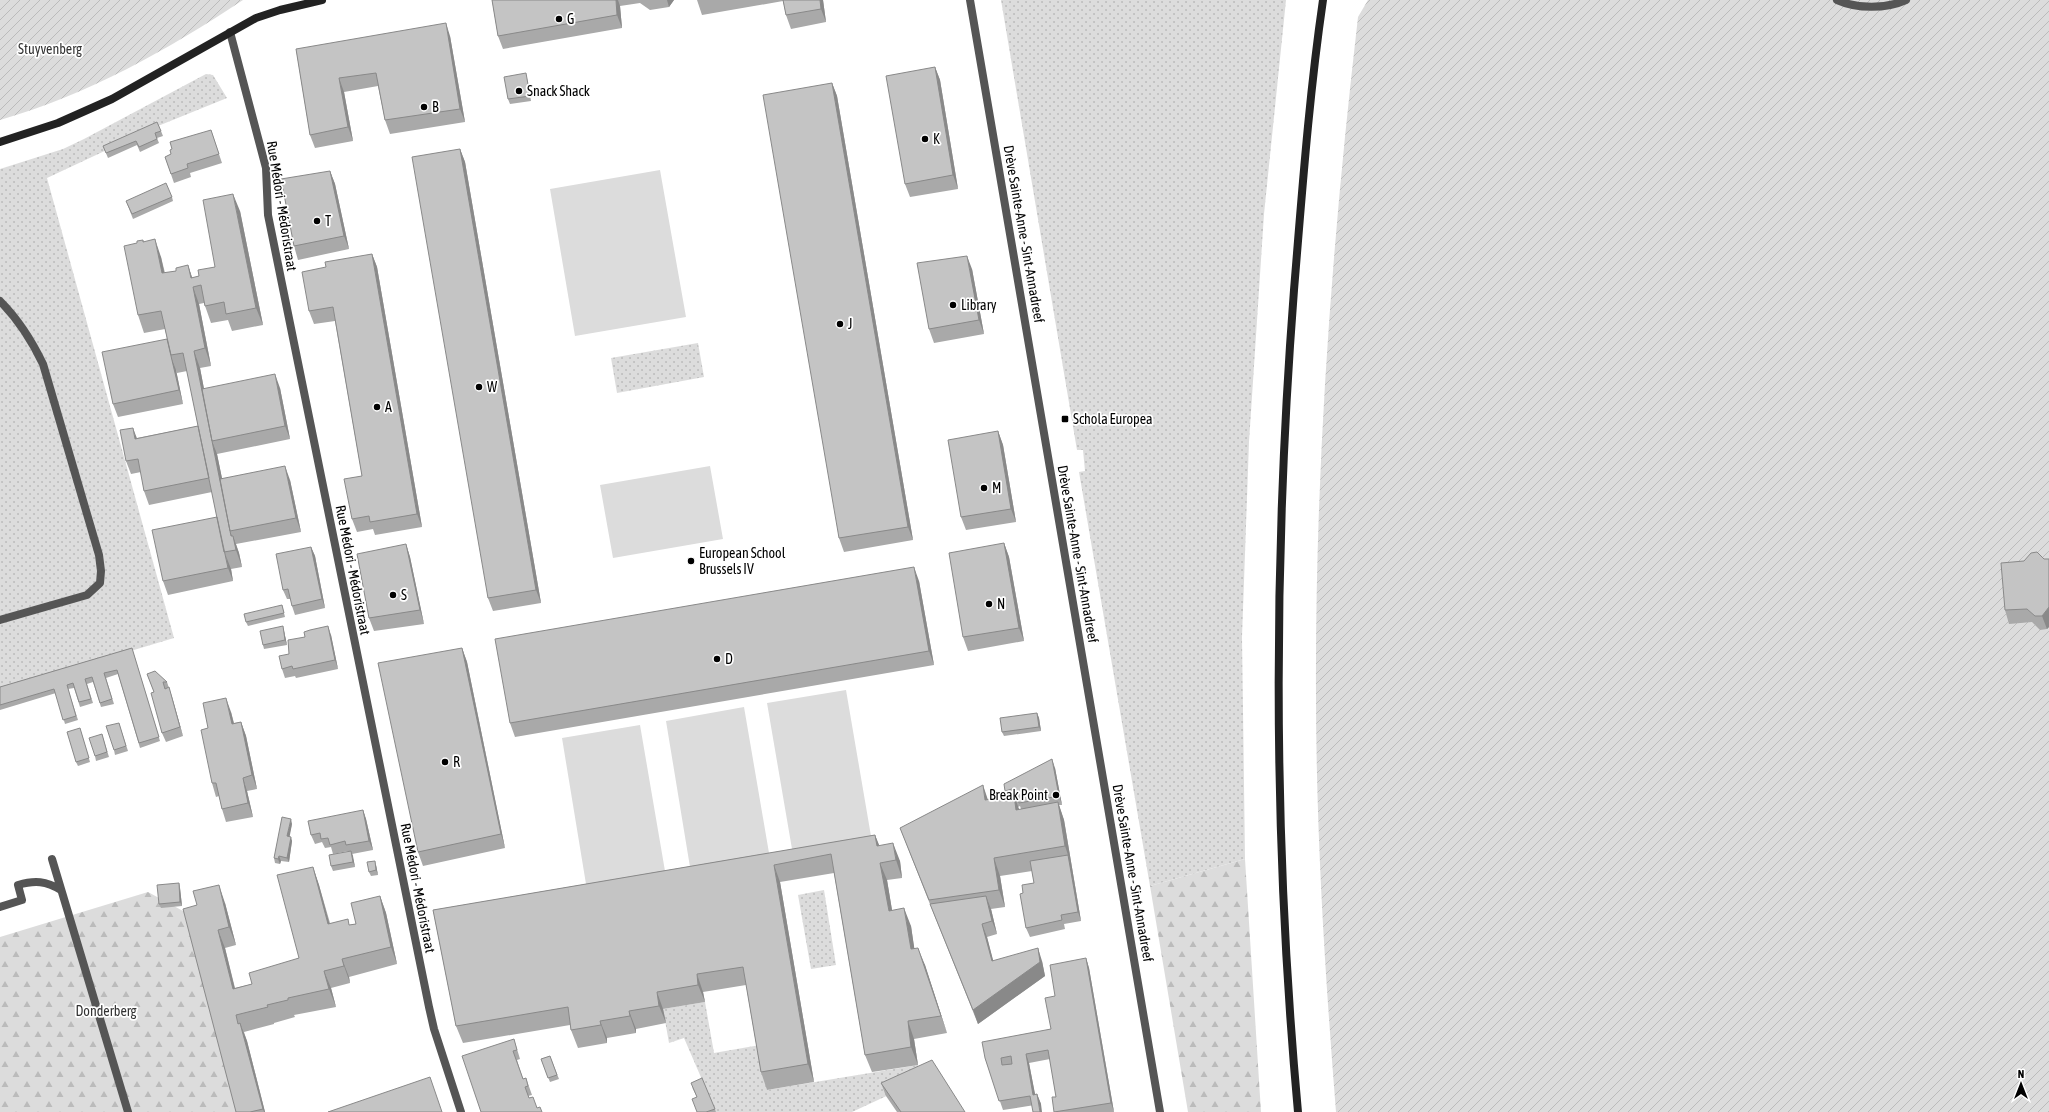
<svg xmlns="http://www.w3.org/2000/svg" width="2049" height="1112" font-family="'Asap Condensed',sans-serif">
<defs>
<pattern id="forest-firs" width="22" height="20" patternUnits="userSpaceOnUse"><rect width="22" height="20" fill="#dcdcdc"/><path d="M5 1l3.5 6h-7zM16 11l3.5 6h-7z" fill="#bbb"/></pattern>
<pattern id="park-dots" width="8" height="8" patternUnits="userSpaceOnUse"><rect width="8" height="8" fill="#dcdcdc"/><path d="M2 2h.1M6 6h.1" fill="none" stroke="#bbb" stroke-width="1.8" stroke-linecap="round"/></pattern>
<pattern id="garden-furrows" width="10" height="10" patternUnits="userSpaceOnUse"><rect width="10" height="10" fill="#dcdcdc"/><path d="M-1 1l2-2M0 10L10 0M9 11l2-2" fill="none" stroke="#bbb"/></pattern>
</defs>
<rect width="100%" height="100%" fill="#fff"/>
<!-- forest -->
<path fill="url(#forest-firs)" d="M1245,859l16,253h-73l-38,-226z
M148,892l35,19h3l52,201h-238v-175z"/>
<!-- park -->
<path fill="url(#park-dots)" d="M1001,0h285l-22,214 -15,228 -7,195 3,222 -95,27 -71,-414 6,-1 -2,-21h-6z
M206,74l7,1 14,23 -69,28 -111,52 127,460 -174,52v-521l63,-20 21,-10z
M698,343l6,34 -87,16 -6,-35z
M824,890l12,75 -25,4 -13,-74z
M705,1002l9,51 46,-8 7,45 151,-25 3,15 -69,32h-136l-32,-74 -15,5 -6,-34z"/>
<!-- garden -->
<path fill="url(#garden-furrows)" d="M0,0h243c-75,50 -156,95 -243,120z
M1368,0h681v1112h-713c-11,-139 -20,-279 -20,-419 -1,-226 16,-452 42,-676z"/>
<!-- pitch -->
<path fill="#dcdcdc" d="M660,170l26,147 -111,19 -25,-147z
M710,466l13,73 -110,19 -13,-73z
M846,690l25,146 -79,13 -25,-146z
M744,707l25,146 -79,14 -24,-146z
M640,725l25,146 -79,13 -24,-146z"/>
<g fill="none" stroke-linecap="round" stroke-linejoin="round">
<!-- lane -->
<path stroke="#555" stroke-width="8" d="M1837,0c20,9 49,9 69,0
M52,859l76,253
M0,907l22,-7 -4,-15c17,-5 28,-4 43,5"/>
<!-- street -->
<path stroke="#555" stroke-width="8" d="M970,0l190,1112
M230,32l36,136 2,47 161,792 5,22 27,83
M0,301c18,18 32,40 43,63l56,191 2,16 -1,12 -13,12 -87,25"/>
<!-- secondary -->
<path stroke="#222" stroke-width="8" d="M0,142l58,-19 54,-24 144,-81 24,-8 42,-10
M1298,1112c-25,-273 -25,-549 -4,-822 8,-97 15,-194 29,-290"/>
</g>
<!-- wall -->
<path fill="#a9a9a9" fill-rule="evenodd" d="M492,0h182l-5,7 -19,3 -10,-7 -20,3 2,22 -119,21 -5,-13z
M697,0h126l3,22 -35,7 -5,-14 -3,-14 -81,14z
M450,36l15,86 -75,12 -5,-14 -7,-34 -34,6 9,49 -38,7 -5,-13 -14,-86z
M935,67l5,13 18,109 -48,8 -5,-13z
M527,78l4,23 -21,3 -2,-5z
M832,83l5,13 76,444 -69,12 -5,-14z
M211,130l11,33 -32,10 1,4 -17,6 -9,-26 6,-3z
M161,131l2,5 -6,2 2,5 -19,9 -3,-7 -29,13 -5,-12z
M460,149l5,13 76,441 -48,8 -5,-13z
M330,171l5,13 14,65 -51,11 -4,-14z
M172,197l1,4 -40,18 -7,-18z
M240,211l23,114 -31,6 -4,-11 -17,3 -7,-20 -5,1 12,62 -11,2 4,21 76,-1 10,51 -73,15 5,25 68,1 11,52 -65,12 3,9 3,14 -11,2 2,12 -65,14 -5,-14 54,-64 -5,-25 -63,13 -5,-14 -3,-19 -10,2 -5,-13 11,-23 61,-12 -11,-55 -10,2 -1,-3 7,34 -65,13 -5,-13 54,-65 -2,-10 -21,4 -6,-18 5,-75 1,2 17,15 4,16 11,-2 12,-6 4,13 7,-2 16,-9z
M372,254l5,13 45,260 -47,8 -2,-6 -16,3 -5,-13 10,-43 -27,-155 -21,3 -5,-13 17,-44z
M972,269l12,65 -50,9 -5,-14z
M998,431l5,14 13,77 -50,8 -5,-13z
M1004,543l5,14 15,84 -56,10 -5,-14z
M406,544l4,13 14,67 -50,7 -5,-13z
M311,547l4,9 10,52 -30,7 -3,-9 -1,-7h-4l-4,-9z
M2049,559v68l-2,2 -7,1 -8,-8 -23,2 -4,-14 19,-49z
M919,581l15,84 -419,72 -5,-14z
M282,605l3,12 -37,9 -2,-4z
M284,631l3,14 -23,4 -1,-4z
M331,635l7,34 -42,9 -1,-2 -10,2 -3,-9 7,-15 16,-17z
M132,648l28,93 -20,7 -22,-74 -12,4 8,26 -13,3 -8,-25 -6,2 6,19 -13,4 -6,-19 -6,1 10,31 -13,4 -9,-31 -56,17v-23z
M462,648l5,14 38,186 -82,18 -5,-14z
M147,674l20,8 5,15 11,39 -17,6 -4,-9 -8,-41z
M231,712l3,11 7,-1 5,14 11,53 -10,2 6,26 -27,5 -4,-13 -3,-13 -3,1 -4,-14 -4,-55z
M1037,713l2,5 2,13 -37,5 -2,-4z
M119,723l9,28 -13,4 -1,-5z
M80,728l10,34 -12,4 -2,-4z
M102,734l7,23 -13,4 -1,-5z
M1055,768l7,37h-3l5,15 17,101 -17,3 1,5 -35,8 -4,-9 -3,-35 11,-10 -2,-12 -32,5 5,31 -14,2 6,25 -10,3 6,24h49l3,15 -67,48 -43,-107 -35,-89 88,-29 19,-3 -2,-5zM1020,806l1,3h-2l-1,-2z
M363,810l3,9 7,31 -21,4 3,13 -22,4 -2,-5 17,-14v-1l-15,3 -2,-7 -6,1 -3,-6 -7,2 -4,-9z
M292,824l-3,12 3,5 -3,21 -8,-1 -1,3 -5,-1 -1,-5z
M875,835l4,11 21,15 2,17 -15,2 5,30 19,16 3,22 11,17 22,68 -33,6 4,26 -46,7 -7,-17 -31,-182 -54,9 34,200 -47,8 -6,-18 -15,-87 -43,7 2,10 -42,7 3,14 -30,6v4l-29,5v5l-29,5 -7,-18 -1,-5 -107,18 -7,-17 -23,-116z
M376,865l2,10 -7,1 -2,-4z
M313,867l6,18 11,38 20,2 6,-1 24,-28 6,17 11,51 -48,13 1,6 -19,5 5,19 -42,8 1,2 -21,6v1l-30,8 3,9 18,71h-29l-39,-207 28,-2 11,42 -11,3 10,40 17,-4 47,-26z
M179,883l1,5 2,18 -21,2 -2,-4z
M1086,958l3,10 25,144h-60l2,-15 -6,-38 -21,4 6,32 2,-1 4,10 -38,6 -18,-52 66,-29 4,-33z
M514,1039l6,20 -3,1 6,19 3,-1 6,17 -4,1 1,2 8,10 -56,4z
M550,1056l9,23 -9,3 -9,-23z
M881,1083l84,29h-68l-11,-16z
M692,1087l23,22 1,3h-19v-15z"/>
<!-- shaded-wall -->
<path fill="#898989" d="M616,0h2l2,6 2,22 -5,-13z
M667,0h7l-5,7z
M820,0h3l3,22 -5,-13z
M446,23l4,13 15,86 -5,-13z
M935,67l5,13 18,109 -5,-14z
M339,78l5,14 9,49 -5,-14z
M832,83l5,13 76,444 -5,-13z
M460,149l5,13 76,441 -5,-13z
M330,171l5,13 14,65 -5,-13z
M233,194l7,17 23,114 -7,-17z
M155,239l6,18 7,34 -6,-18z
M372,254l5,13 45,260 -5,-13z
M967,256l5,13 12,65 -5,-14z
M188,265l6,18 -3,-5z
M193,287l6,17 12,62 -6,-18z
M194,351l6,17 14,73h-2l5,13 16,77h-3l4,11 -1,-6 6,17 3,14 -11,-31z
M171,357l5,13 7,34 -4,-14z
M275,374l5,14 10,51 -5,-13z
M133,428l5,13 -3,-2z
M998,431l5,14 13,77 -5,-13z
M285,466l5,14 11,52 -5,-14z
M1004,543l5,14 15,84 -5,-13z
M406,544l4,13 14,67 -4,-14z
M311,547l4,9 10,52 -3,-9z
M226,556l5,13 2,12 -5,-13z
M914,567l5,14 15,84 -5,-14z
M2049,607v20l-2,2 -5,-13z
M283,626l1,5 3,14 -2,-5z
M328,626l3,9 7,34 -3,-9z
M462,648l5,14 38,186 -4,-14z
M169,687l3,10 11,39 -3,-9z
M226,698l5,14 6,25 -5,-13z
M1037,713l2,5 2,13 -2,-4z
M241,722l5,14 11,53 -5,-14z
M1052,759l3,9 7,37 -3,-9z
M243,778l4,13 6,26 -5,-14z
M983,785l6,18 -4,-3z
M1014,795l6,17 -4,-2z
M1058,802l6,18 17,101 -3,-9 -10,-57 -3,-9z
M363,810l3,9 7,31 -4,-9z
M291,819l1,5 -3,16 -2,-4z
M875,835l7,17 1,12 -6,-18z
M291,837l1,4 -3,21 -2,-4z
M893,843l7,18 2,17 -6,-18z
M351,851l2,5 2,11 -2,-5z
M279,856l2,5 -1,3 -2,-5z
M994,858l6,18 5,31 -6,-17z
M375,861l1,4 2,10 -2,-5z
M880,863l7,17 8,48 -6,-17z
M774,865l6,17 34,200 -6,-18z
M313,867l6,18 15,56 -6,-17z
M179,883l1,5 2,18 -2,-4z
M219,885l6,18 11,42 -7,-18z
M380,896l6,17 11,51 -6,-17z
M986,896l5,13 6,25 -5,-13z
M904,908l7,18 6,40 -6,-17z
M982,924l5,13 10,38 -5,-14z
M218,930l7,18 14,58 -6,-17z
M918,948l7,17 22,68 -6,-17z
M1038,948l4,13 3,15 -67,48 -5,-14z
M1086,958l3,10 25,144 -3,-9z
M342,959l7,18 1,6 -6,-17z
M324,971l7,17 5,19 -7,-18z
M697,974l6,18 2,10 -7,-17z
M657,992l6,17 3,14 -7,-17z
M629,1011l7,18v4l-6,-17z
M600,1021l7,17v5l-6,-18z
M908,1021l6,18 4,26 -7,-18z
M240,1023l7,18 18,71h-1l-1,-3z
M1026,1054l3,9 8,41 -4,-9z
M1037,1094l4,10 1,8h-2z"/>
<!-- building -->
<path fill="#c4c4c4" stroke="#898989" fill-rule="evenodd" d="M492,0h124l1,15 -119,21z
M783,0h37l1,9 -35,6z
M446,23l14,86 -75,11 -9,-47 -37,5 9,49 -38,8 -14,-86z
M935,67l18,108 -48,9 -19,-108z
M526,73l4,23 -22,3 -4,-22z
M832,83l76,444 -69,11 -76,-443z
M157,122l4,9 -6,2 2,6 -18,8 -3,-6 -30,12 -3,-7z
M211,130l8,24 -32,10 1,4 -17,6 -6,-17 6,-3 -1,-4 2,-1 -2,-7z
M460,149l76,441 -48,8 -76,-441z
M330,171l14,65 -50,10 -13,-67z
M166,183l6,14 -40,17 -6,-13z
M233,194l23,114 -30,6 -2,-12 -19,4 -4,-21 -8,2 12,61 -11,3 37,185h2l3,14 -12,2 -41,-199 -12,2 -10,-44 -23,4 -14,-69 13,-3v-2l6,-1v2l12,-3 7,34 14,-2v-3l12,-3 3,13 8,-2 -1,-6 17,-3 -12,-67z
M372,254l45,260 -47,8 -1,-6 -17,3 -8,-40 18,-3 -29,-169 -24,4 -7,-39 24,-5 -1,-5z
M967,256l12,64 -50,9 -12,-66z
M167,339l12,51 -66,14 -11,-52z
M275,374l10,52 -73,15 -10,-52z
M198,426l11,52 -65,13 -6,-32 -12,2 -6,-31 13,-2 2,11z
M998,431l13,78 -50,8 -13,-77z
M285,466l11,52 -66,13 -10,-52z
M217,517l11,51 -65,13 -11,-51z
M1004,543l15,85 -56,9 -14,-84z
M406,544l14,66 -51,8 -12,-64z
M311,547l11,52 -30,7 -4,-17 -5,1 -7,-36z
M2037,552l7,7h5v48l-7,9h-7l-8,-7 -22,1 -4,-47 23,-2 7,-8z
M914,567l15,84 -419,72 -15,-84z
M282,605l2,8 -38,9 -2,-8z
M283,626l2,14 -22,5 -3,-14z
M328,626l7,34 -42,9 -1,-3 -10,3 -3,-13 10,-2 -1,-14 17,-3 -1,-5 6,-2z
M132,648l27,89 -20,6 -22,-73 -13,3 8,26 -12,4 -8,-26 -7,2 6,20 -12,3 -6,-19 -6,2 9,31 -13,4 -9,-31 -54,16v-18z
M462,648l39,186 -83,18 -40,-189z
M155,671l12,11h-4l2,7 4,-2 11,40 -18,6 -11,-40 3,-1 -7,-18z
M226,698l6,26 9,-2 11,53 -9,3 5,25 -26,6 -6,-26h-4l-11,-53 7,-2 -5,-25z
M1037,713l2,14 -37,5 -2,-14z
M119,723l7,23 -12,4 -8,-24z
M80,728l9,30 -13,4 -9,-30z
M102,734l5,18 -12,4 -6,-18z
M1052,759l7,37 -40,7 -1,-6 -4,1v-3h-1l-1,-6 -7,2 -1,-7z
M983,785l2,15 29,-5 2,15 42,-8 7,44 -71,12 5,32 -70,10 -29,-72z
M363,810l6,31 -23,4 -1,-4 -15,4 -2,-7 -7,1 -1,-6 -9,2 -3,-14z
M282,817l9,2 -4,17 4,1 -4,21 -8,-2 -1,3 -4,-1z
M875,835l2,11 16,-3 3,17 -16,3 9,48 15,-3 7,41 7,-1 23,68 -33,5 3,26 -46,8 -34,-201 -57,11 34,199 -47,8 -18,-105 -46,7 1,11 -41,7 2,14 -30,5 1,5 -30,5 1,4 -30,5 -3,-23 -112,19 -23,-116z
M351,851l2,11 -22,4 -2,-11z
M1068,855l10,57 -17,3 1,5 -36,8 -6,-34 3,-1 -1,-8 12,-2 -4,-22z
M375,861l1,9 -7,2 -2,-10z
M313,867l15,57 20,-5 1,6 7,-1 -5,-21 29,-7 11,51 -49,12 2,7 -20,5 5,18 -41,9v2l-21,5 1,2 -32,8 2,9 2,-1 23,86 -13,3h-14l-53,-203 14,-4 -4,-14 26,-6 10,42 -11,3 15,59 19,-5 -3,-11 50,-15 -22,-83z
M179,883l1,19 -21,2 -2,-19z
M986,896l6,25 -10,3 10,37 46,-13 2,14 -67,48 -43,-106z
M1086,958l25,145 -57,9 -2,-15h4l-8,-47 -22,4 7,41 4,-1 3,18h-7l-3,-16 -31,5 -14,-43 -3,-16 69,-13 -6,-31 10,-2 -5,-31zM1011,1056l1,8 -10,1 -1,-7z
M514,1039l3,11 -4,1 10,28 3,-1 2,8 -3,1 4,11 4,-1 4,11 3,-1 2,5h-61l-19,-56z
M550,1056l7,19 -9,3 -7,-19z
M932,1060l33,52h-64l-20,-29z
M430,1077l12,35h-114z
M702,1078l13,31 -9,3h-9l-5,-13 5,-2 -6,-14z"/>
<!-- markers -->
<g fill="#000" stroke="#fff" stroke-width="1.5">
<circle cx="559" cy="19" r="4"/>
<circle cx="519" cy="91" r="4"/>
<circle cx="424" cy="107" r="4"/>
<circle cx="925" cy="139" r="4"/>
<circle cx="317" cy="221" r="4"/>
<circle cx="953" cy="305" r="4"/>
<circle cx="840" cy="324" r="4"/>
<circle cx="479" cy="387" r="4"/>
<circle cx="377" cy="407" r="4"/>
<rect x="1061" y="415" width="8" height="8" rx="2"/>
<circle cx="984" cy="488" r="4"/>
<circle cx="691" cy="561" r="4"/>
<circle cx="393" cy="595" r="4"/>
<circle cx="989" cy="604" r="4"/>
<circle cx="717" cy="659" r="4"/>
<circle cx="445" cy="762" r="4"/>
<circle cx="1056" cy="795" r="4"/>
</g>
<g text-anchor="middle" stroke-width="3.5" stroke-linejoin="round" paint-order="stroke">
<!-- poi labels -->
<g font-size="14" fill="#000" stroke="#fff" text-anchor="start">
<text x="567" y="24">G</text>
<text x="527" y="96">Snack Shack</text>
<text x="432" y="112">B</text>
<text x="933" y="144">K</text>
<text x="325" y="226">T</text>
<text x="961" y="310">Library</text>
<text x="848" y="329">J</text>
<text x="487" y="392">W</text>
<text x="385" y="412">A</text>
<text x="1073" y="424">Schola Europea</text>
<text x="992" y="493">M</text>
<text x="699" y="558">European School<tspan x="699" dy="16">Brussels IV</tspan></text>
<text x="401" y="600">S</text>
<text x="997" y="609">N</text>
<text x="725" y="664">D</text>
<text x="453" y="767">R</text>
<text x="1048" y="800" text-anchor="end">Break Point</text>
</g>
<!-- park labels -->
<g font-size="14" fill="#333" stroke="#fff">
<text x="50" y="54">Stuyvenberg</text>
<text x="106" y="1016">Donderberg</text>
</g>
<!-- street labels -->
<g font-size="14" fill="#000" stroke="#fff">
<text transform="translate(282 206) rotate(81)" y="5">Rue Médori - Médoristraat</text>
<text transform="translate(1024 234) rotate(80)" y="5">Drève Sainte-Anne - Sint-Annadreef</text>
<text transform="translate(1078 554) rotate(80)" y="5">Drève Sainte-Anne - Sint-Annadreef</text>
<text transform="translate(353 570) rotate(79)" y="5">Rue Médori - Médoristraat</text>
<text transform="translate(1133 873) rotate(80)" y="5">Drève Sainte-Anne - Sint-Annadreef</text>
<text transform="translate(418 888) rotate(79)" y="5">Rue Médori - Médoristraat</text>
</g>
</g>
<!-- north arrow -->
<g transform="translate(2021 1084)" stroke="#ffffff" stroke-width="3" paint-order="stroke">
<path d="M0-3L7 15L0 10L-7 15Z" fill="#000000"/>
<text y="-6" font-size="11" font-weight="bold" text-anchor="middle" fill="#000000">N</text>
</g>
</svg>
